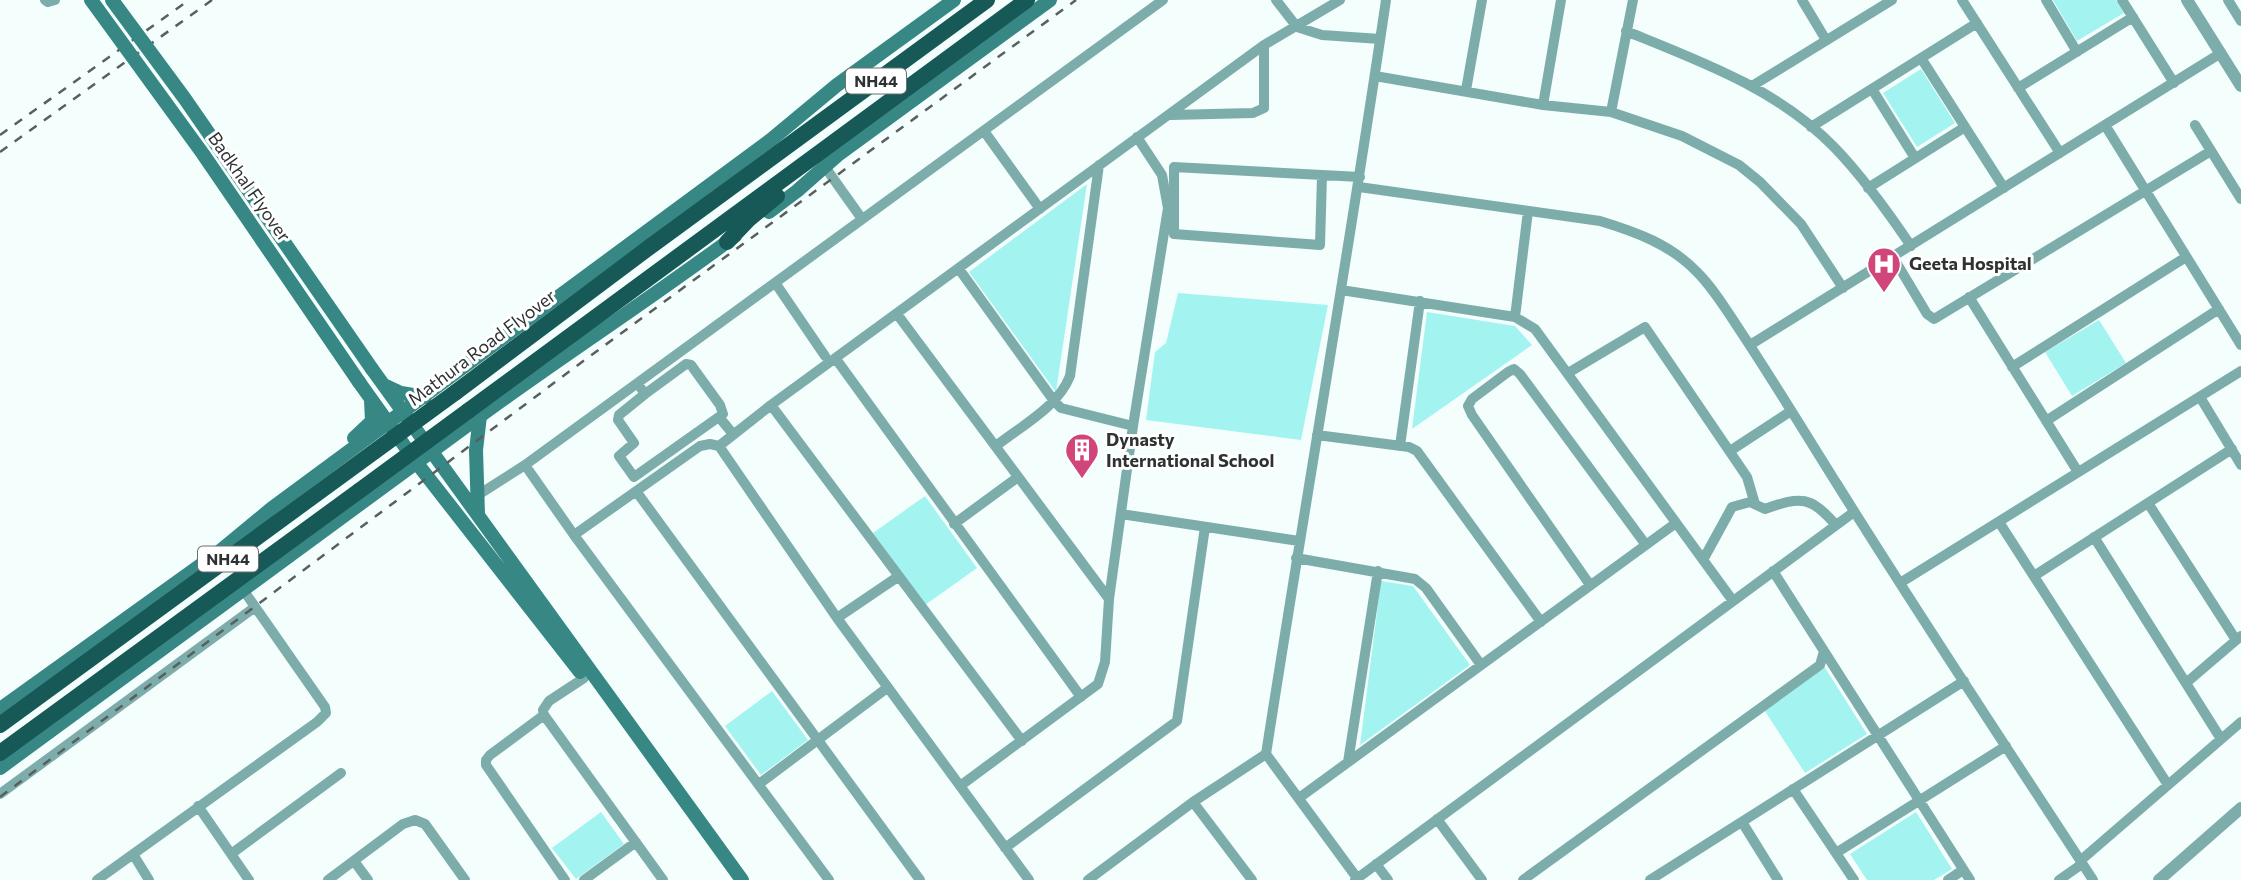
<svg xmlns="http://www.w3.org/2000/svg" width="2241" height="880" font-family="Commissioner,sans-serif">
<rect width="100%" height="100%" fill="#f3fefd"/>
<!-- green -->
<path fill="#a3f4f1" d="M2053,0h63l8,13 -47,28z
M1921,69l34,54 -38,24 -34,-54z
M1087,184l-31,208 -87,-120z
M1178,293l150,12 -27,135 -155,-20 9,-68 11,-9z
M1427,312l88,14 17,19 -120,84z
M2099,320l27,43 -54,33 -27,-44z
M925,496l52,72 -52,37 -52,-72z
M1381,581l32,5 57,79 -110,80z
M1822,663l45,71 -62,39 -42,-65z
M772,691l36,49 -47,35 -36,-49z
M601,812l23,32 -48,35 -24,-31z
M1916,812l36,57 -18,11h-67l-17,-26z"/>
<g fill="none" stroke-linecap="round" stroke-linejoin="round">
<!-- minor -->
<path stroke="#7dadab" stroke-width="10" d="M45,0l3,2 7,-2
M1276,0l21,27 25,8 58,4
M1802,0l24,40
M1962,0l98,153
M2046,0l31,52
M2122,0l52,83
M2228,0l13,21
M1626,31c74,30 152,58 209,117 28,29 53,64 76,98
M1921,58l83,130
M1375,76l168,29 68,7 71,24 57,29 21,17 41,42 42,64
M1752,86l140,-86
M2018,88l115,-71
M1872,89l43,69
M1466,90l16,-90
M1543,105l18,-105
M1611,112l22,-112
M1171,115l82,-2 11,-5v-63
M2105,125l136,220
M2195,125l46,74
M1811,127l166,-104
M984,131l56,78
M825,167l37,52
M1322,176l-2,69 -146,-11v-67l186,10
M1359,187l241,34c36,11 70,23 97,51 17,17 30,39 44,60 33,50 64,101 96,152 83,133 170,264 256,396
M1868,188l97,-61
M1893,257l34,57 7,5 277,-168
M959,269l95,132 7,7 72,18
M776,284l49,72
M1341,290l174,27 20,12 198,272
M1969,297l109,175
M897,314l212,285
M1515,317l13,-106
M1750,345l471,-292
M836,359l245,338
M2012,367l174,-110
M1568,373l77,-46 102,150 8,27
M638,384l7,10 -26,21 -1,5 16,23 -15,13 15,21 89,-63 -3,-9 -29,-40 -5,-1 -41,30
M2200,397l41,68
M771,405l251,336
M719,417l14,17
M2046,421l173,-112
M1317,435l92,12 8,4 124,171
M719,446l52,-41 493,-360 76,-45
M996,446c25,-20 62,-39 74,-70l29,-211
M1400,446l20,-145
M1730,451l61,-40
M525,465l49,70 255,345
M636,491l284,389
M478,495l47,-30 638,-465
M2148,503l88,137
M1121,514l178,27
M1999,522l169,263
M954,524l64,-47
M574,535l126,-89 10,-2 9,2 118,172 192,262
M2094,537l127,202
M1296,558l119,21 11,9 55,77
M1703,560l29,-53 18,-5 15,7c37,-13 45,-13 71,16
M1773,571l197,309
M2034,576l198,-127
M1900,583l341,-212
M1590,585l-118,-170 -4,-9 4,-7 36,-27 6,-3 6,5 126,171
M837,618l62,-42
M584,678l-35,23 -6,9 1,5 119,165
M2186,683l55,-47
M544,715l-54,40 -4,5v5l79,115
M1348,762l30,-191
M759,784l128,-96
M960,786l138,-102 7,-22 4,-63 24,-173 35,-218 -6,-33 -25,-38
M1793,789l61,91
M0,794l255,-187
M1299,798l377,-275
M1193,802l59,78
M198,806l51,74
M1437,819l45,61
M1742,822l36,58
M1005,848l172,-127 28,-194
M1836,853l170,-107
M133,854l16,26
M231,854l110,-81
M354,861l14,19
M2080,861l161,-139
M1376,864l12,16
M1357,878l-91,-124c39,-251 83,-502 120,-754
M97,880l220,-158 9,-9 -1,-6 -81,-116
M328,880l75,-56 12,-4 10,4 40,56
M584,880l52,-38
M1088,880l105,-78 73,-48
M1355,880l499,-368
M1523,880l297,-215 4,-14
M1650,880l314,-199
M1948,880l15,-10
M2059,880l23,-16"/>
<!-- tertiary -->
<path stroke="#7dadab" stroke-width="12" d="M2187,0l54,86
M2159,880l82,-72"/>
<!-- secondary -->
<path stroke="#378785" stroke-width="14" d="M769,212l28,-21 42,-37 211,-154
M372,369l370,511
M359,382l57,80 164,210
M386,386l15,7 24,4
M354,438l18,-17 -1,-21
M478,514l-2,-64 4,-34
M0,709l219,-157 52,-43 501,-370 65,-54 117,-85
M0,768c162,-117 322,-238 484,-355 83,-60 169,-116 251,-177"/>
<!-- trunk -->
<path stroke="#165957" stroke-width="16" d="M727,242l22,-23 28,-23
M456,392l195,-146 336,-246
M468,411l559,-411
M0,753l359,-262"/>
<!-- rail -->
<path stroke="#595f5f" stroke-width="2.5" stroke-dasharray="9 9" stroke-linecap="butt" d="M0,135l189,-135
M0,152l212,-152
M0,797l582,-435 494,-362"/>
<!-- secondary-bridge -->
<path stroke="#378785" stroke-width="14" d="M91,0l112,154 156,228
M112,0l73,99 187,270"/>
<!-- trunk-bridge -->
<path stroke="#165957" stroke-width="16" d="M359,491l109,-80
M0,725l456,-333"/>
</g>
<!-- icons -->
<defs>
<g id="hospital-pin" transform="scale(1.75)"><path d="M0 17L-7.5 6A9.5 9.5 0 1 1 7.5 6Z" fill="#d0457a" stroke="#fff"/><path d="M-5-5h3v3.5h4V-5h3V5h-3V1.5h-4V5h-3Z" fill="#fff"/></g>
<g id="building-pin" transform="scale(1.75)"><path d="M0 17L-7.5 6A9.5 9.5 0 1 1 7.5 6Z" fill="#d0457a" stroke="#fff"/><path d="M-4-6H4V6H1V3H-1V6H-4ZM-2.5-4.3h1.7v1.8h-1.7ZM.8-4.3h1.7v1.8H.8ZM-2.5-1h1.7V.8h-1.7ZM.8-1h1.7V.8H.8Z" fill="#fff"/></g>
</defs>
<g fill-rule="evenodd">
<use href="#hospital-pin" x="1884" y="264"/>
<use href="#building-pin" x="1082" y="450"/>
</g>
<g text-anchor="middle" stroke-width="6" stroke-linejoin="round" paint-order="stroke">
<!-- shield labels -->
<g fill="#fff" stroke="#6d7070" stroke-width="2">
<rect x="846" y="68.5" width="60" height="25" rx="5"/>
<rect x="198" y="546.5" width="60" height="25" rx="5"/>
</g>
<g font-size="16" font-weight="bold" fill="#2e3232">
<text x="876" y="87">NH44</text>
<text x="228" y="565">NH44</text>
</g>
<!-- street labels -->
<g font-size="18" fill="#2e3232" stroke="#fff">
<text transform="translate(249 187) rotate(55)" y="6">Badkhal Flyover</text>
<text transform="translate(482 348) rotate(-37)" y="6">Mathura Road Flyover</text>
</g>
<!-- poi labels -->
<g font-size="18" font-weight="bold" fill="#2e3232" stroke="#fff" text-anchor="start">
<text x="1909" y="270">Geeta Hospital</text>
<text x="1106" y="446">Dynasty<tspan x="1106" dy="21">International School</tspan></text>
</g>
</g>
</svg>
